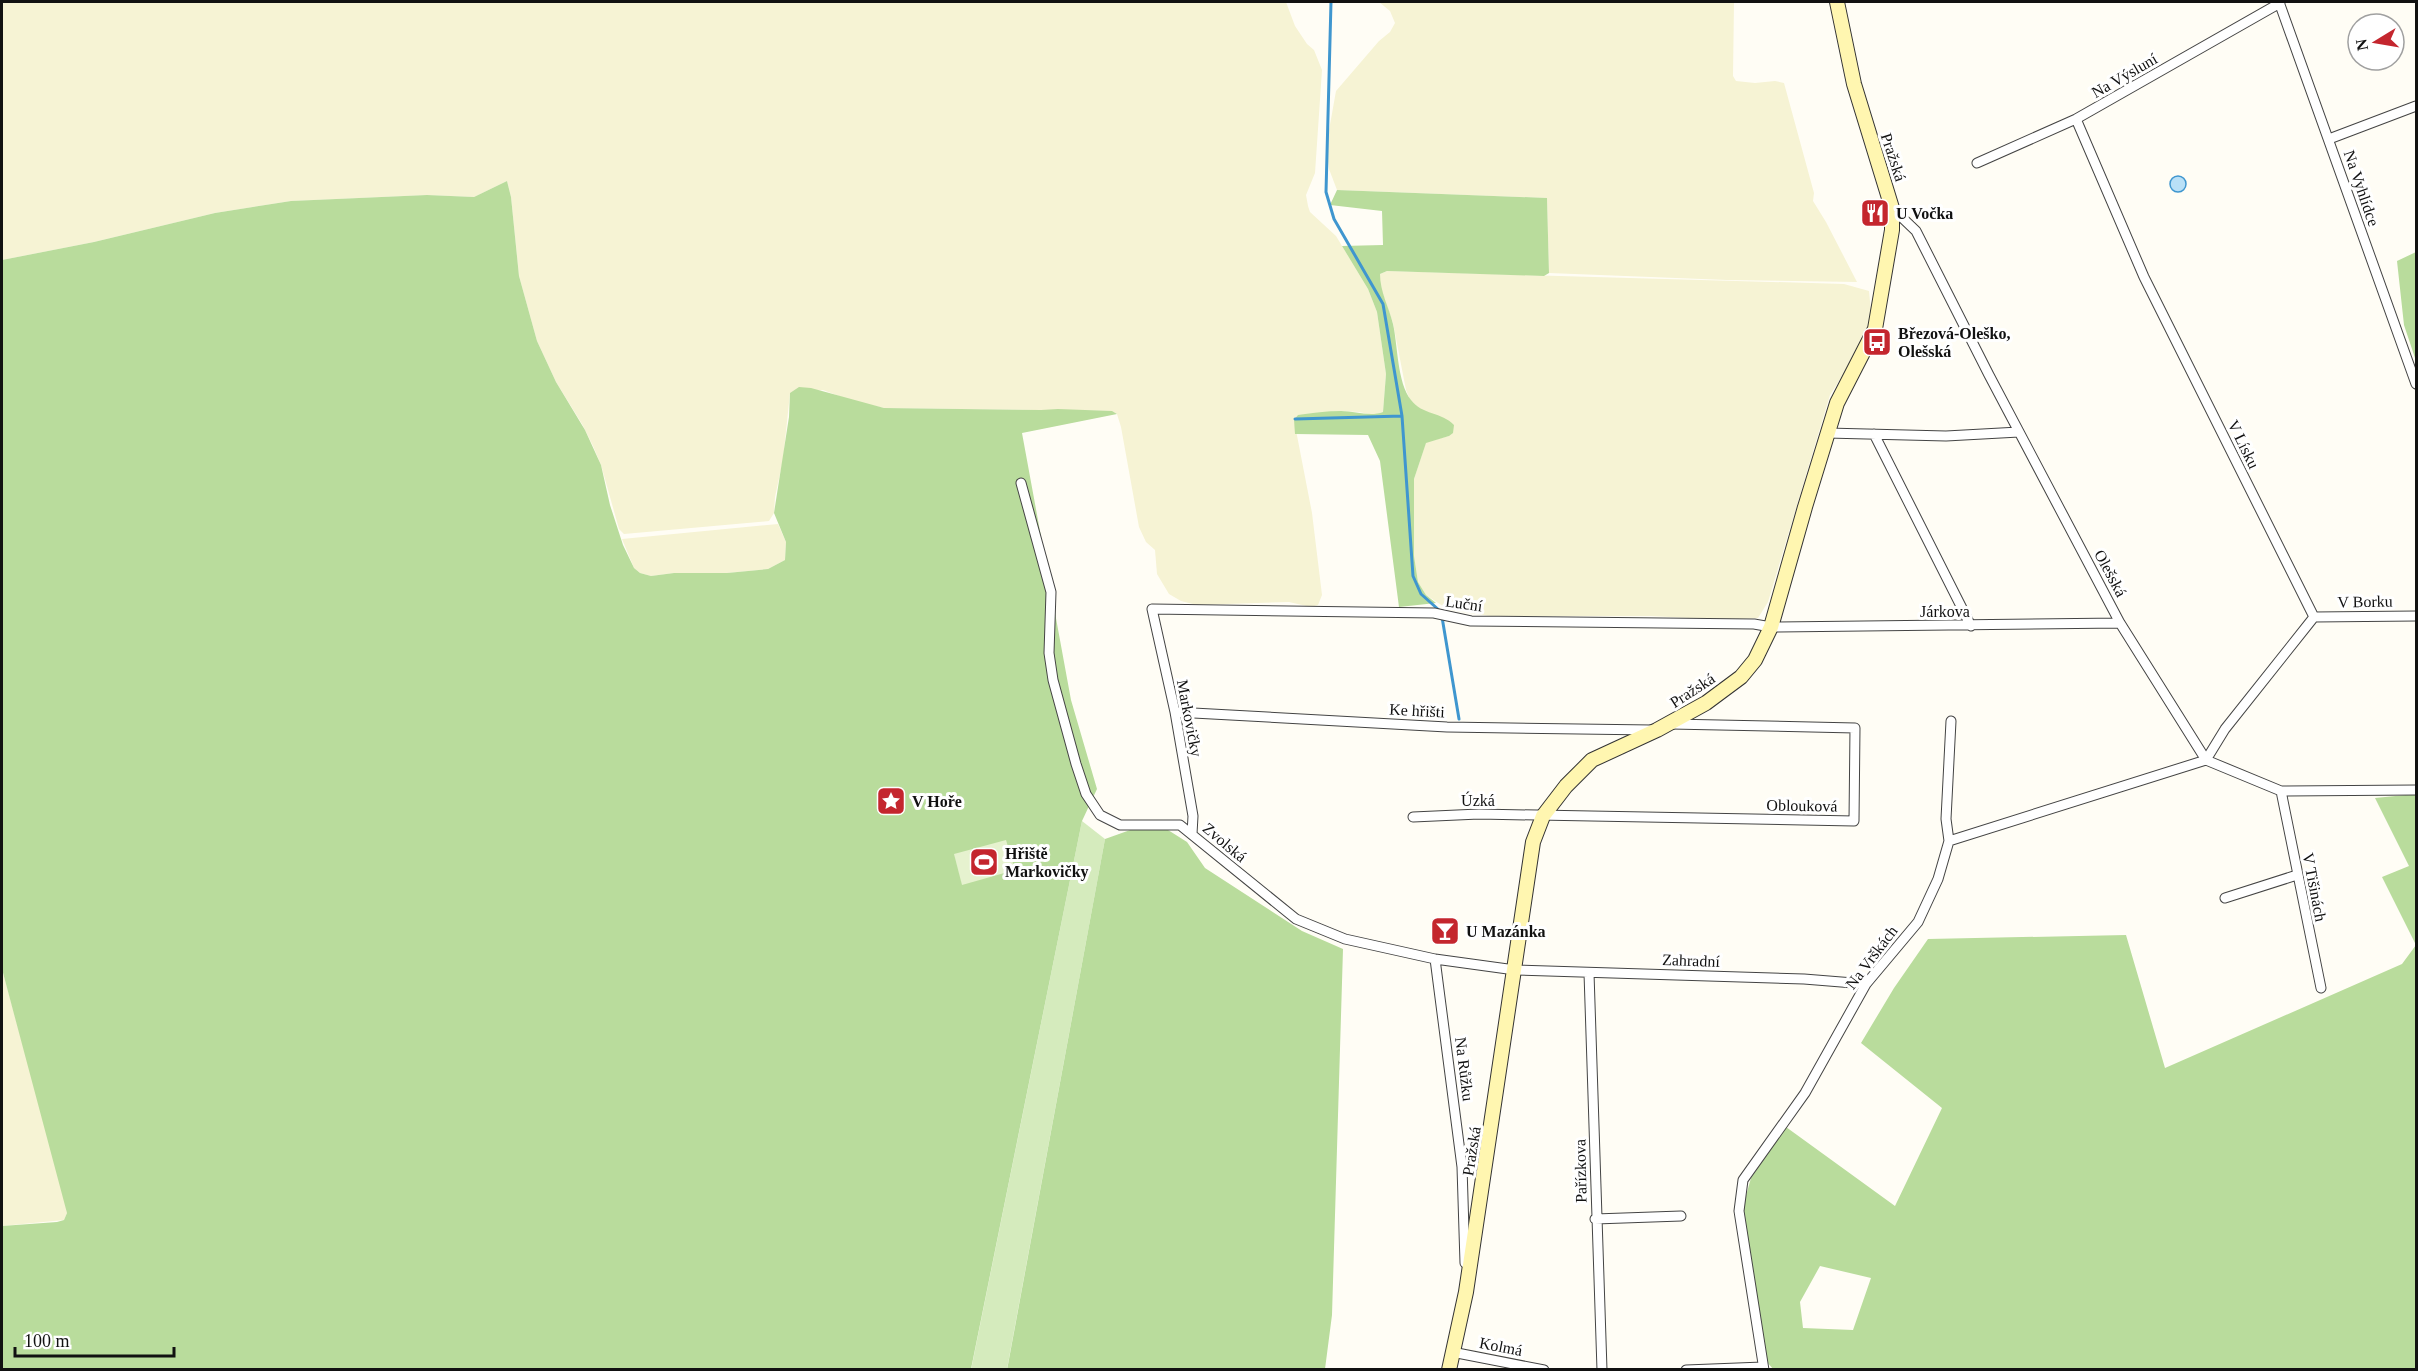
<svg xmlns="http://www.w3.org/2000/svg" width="2418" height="1371" font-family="Georgia,serif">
<rect width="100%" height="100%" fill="#fffdf5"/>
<!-- farmland -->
<path fill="#f6f3d4" d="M2,2h1284l9,24 12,18 7,6 8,20 -7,103 -9,22 2,11 2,6 26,24 32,53 9,23 9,62 -3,38 -9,3 -15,-3 -20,-1 -34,3 -11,6 18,93 10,82 -4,10 -7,2 -22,-5 -92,3 -16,-4 -12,-7 -12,-20 -2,-24 -9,-8 -7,-15 -18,-100 -4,-13 -6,-3 -227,-3 -32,-7 -29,-11 -33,3 -7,67 -8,37 -1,16 -5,8 -145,13 -5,-5 -18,-64 -8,-19 -11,-22 -26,-42 -19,-41 -18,-65 -8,-79 -4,-16 -33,16 -47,-2 -136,6 -76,12 -121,29 -92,18z
M1379,2h355l-1,74 3,5 19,2 20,-2 9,2 30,110 -1,8 13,21 31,60 -130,-2 -178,-7 -2,-75 -210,-8 -8,-21 -3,-22 10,-56 43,-50 11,-9 5,-9 -5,-12z
M1387,271l457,13 25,7 2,21 -2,15 -14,29 -25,39 -62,207 -10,16 -31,2 -76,-4h-161l-41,-6 -23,-15 -8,-13 -4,-26v-77l12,-37 23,-6 -39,-36 -4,-10 -13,-67 -13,-37v-12z
M778,524l8,18 -1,18 -17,9 -41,4h-53l-23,3 -11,-3 -6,-5 -12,-29z
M2,969l63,230 2,14 -3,7 -62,6z"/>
<!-- green -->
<path fill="#d5ebbd" d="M1082,821l23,18 -98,530 -36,1z"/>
<!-- forest -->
<path fill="#b9dc9c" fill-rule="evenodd" d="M507,181l4,16 8,79 18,65 19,41 29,48 16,35 9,40 13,40 11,23 6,5 11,3 23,-3h53l41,-4 17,-9 1,-18 -12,-29 15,-96 1,-24 9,-6 12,1 73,20 157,2 17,-1 54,2 5,3 -95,19 49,267 26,89 -15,32 -111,548h-969v-143l55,-4 7,-2 3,-7 -65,-244v-709l92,-18 121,-29 76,-12 136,-6 47,2z
M1337,190l210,8 2,75 -5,3 -157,-5 -7,3c0,18 9,33 13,50 5,22 4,58 18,76 11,15 31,12 43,25l-1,8 -4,3 -23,7 -12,36v77l4,26 8,13 10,8 -37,4 -19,-146 -12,-26 -73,-1 -1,-14 4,-5c14,-2 29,-4 43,-4 14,0 29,6 42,1l3,-38 -9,-62 -9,-23 -26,-43 41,-1 -1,-34 -52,-6z
M2416,252v109l-12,-36 -7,-64z
M2416,794v575h-643l-6,-7 -25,-152 9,-32 35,-51 109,79 47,-98 -81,-65 33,-55 34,-49 198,-4 39,133 237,-104 14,-19 -34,-68 27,-11 -34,-68zM1820,1266l51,12 -18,52 -50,-2 -3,-26z
M1133,829l35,1 19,12 18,26 97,63 41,18 -11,366 -7,54 -318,1 98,-531z"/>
<!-- pitch -->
<path fill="#e6f2cf" d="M1006,840l9,30 -53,15 -8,-31z"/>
<!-- water -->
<path fill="#b9e0f7" stroke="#3f96cf" stroke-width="1.5" d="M2170 184a8 8 0 1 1 16 0a8 8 0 1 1-16 0Z"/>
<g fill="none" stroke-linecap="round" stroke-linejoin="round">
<!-- stream -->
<path stroke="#3f96cf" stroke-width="3" d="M1331,2l-5,190 8,27 49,85 19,112 11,160 8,18 19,17
M1295,419l107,-3
M1442,617l17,102"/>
<!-- street casing -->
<g stroke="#444" stroke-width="11">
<path id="street" d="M2279,2l137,382
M2076,119l68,158 170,340
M2329,139l87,-33
M1977,163l99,-44 204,-116
M1892,208l24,23 73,144 131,248 86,137 75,31 135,-1
M1827,433l119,3 73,-4
M1874,434l97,192
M1021,483l30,109 -2,61 4,27 23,84 10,30 14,21 20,10h60l116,94 49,20 90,20 80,11 289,9 62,5
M2314,617l102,-1
M1175,712l272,15 205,3
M2281,791l40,197
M1413,817l66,-3 375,7 1,-93 -184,-4
M1192,834l1,-18 -18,-104 -23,-103 282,4 37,8 283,3 17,3 349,-4
M1949,841l-3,-22 5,-98
M2225,898l72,-23
M1435,959l27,208 3,96
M1589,973l13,397
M1595,1219l86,-3
M1452,1352l92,18
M1686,1370l77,-3
M1764,1370l-25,-159 4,-31 62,-87 61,-109 52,-62 20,-43 11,-38 257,-81 19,-31 89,-112"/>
</g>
<!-- secondary casing -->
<g stroke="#333" stroke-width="16">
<path id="secondary" d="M1449,1370l17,-78 67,-450 10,-26 23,-30 26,-26 65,-30 49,-27 35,-26 14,-17 16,-33 34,-120 32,-104 38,-74 17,-99v-22l-38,-124 -17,-82"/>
</g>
<!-- street -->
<use href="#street" stroke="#fff" stroke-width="9"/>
<!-- secondary -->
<use href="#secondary" stroke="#fff6b0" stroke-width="14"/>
</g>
<!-- icons -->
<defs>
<g id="restaurant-square" transform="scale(1.5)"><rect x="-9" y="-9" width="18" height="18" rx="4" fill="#c4262e" stroke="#fff"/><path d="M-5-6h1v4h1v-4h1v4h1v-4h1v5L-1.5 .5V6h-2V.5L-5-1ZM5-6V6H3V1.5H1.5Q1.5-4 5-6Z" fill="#fff"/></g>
<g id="bus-square" transform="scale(1.5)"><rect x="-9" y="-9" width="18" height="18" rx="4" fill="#c4262e" stroke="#fff"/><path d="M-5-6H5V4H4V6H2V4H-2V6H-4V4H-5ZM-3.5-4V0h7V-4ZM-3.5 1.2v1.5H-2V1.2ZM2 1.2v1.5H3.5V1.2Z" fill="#fff"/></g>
<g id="sight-square" transform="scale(1.5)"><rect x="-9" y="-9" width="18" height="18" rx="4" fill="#c4262e" stroke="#fff"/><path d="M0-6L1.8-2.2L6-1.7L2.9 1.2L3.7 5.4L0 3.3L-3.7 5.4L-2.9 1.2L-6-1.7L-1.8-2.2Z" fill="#fff"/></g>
<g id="stadium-square" transform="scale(1.5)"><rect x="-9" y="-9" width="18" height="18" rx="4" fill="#c4262e" stroke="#fff"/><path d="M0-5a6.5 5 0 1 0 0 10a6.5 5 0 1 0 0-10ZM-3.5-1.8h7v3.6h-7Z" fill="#fff"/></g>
<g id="bar-square" transform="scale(1.5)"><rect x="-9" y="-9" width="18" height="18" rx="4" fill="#c4262e" stroke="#fff"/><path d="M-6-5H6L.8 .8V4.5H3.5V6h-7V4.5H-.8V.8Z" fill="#fff"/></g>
</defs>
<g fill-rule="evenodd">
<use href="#restaurant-square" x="1875" y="213"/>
<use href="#bus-square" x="1877" y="342"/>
<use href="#sight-square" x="891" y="801"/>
<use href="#stadium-square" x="984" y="862"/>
<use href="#bar-square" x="1445" y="931"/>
</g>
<g text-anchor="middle" stroke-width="6" stroke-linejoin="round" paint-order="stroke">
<!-- street labels -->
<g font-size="16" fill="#111" stroke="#fff">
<text transform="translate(2124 75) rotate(-30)" y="6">Na Výsluní</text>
<text transform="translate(1894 157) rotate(72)" y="6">Pražská</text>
<text transform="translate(2362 188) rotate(71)" y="6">Na Vyhlídce</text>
<text transform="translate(2244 444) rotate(64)" y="6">V Lísku</text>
<text transform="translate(2111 573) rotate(62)" y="6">Olešská</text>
<text transform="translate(2365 601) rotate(-1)" y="6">V Borku</text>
<text transform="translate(1464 603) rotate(8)" y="6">Luční</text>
<text x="1945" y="617">Járkova</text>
<text transform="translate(1692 690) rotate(-33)" y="6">Pražská</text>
<text transform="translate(1417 710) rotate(3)" y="6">Ke hřišti</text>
<text transform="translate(1190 718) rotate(79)" y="6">Markovičky</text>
<text x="1478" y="806">Úzká</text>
<text transform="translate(1802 805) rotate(1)" y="6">Oblouková</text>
<text transform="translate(1225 842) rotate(40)" y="6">Zvolská</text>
<text transform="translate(2315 887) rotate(79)" y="6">V Tišinách</text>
<text transform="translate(1871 957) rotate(-53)" y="6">Na Vrškách</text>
<text transform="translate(1691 960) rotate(2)" y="6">Zahradní</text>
<text transform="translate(1465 1069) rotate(83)" y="6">Na Růžku</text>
<text transform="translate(1471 1151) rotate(-81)" y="6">Pražská</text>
<text transform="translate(1580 1171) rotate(-91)" y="6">Pařízkova</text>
<text transform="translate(1501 1346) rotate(11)" y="6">Kolmá</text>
</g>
<!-- poi labels -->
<g font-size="16" font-weight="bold" fill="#111" stroke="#fff" text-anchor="start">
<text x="1896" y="219">U Vočka</text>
<text x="1898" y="339">Březová-Oleško,<tspan x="1898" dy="18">Olešská</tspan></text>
<text x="912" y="807">V Hoře</text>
<text x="1005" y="859">Hřiště<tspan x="1005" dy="18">Markovičky</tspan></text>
<text x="1466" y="937">U Mazánka</text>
</g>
</g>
<!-- border -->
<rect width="2418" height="1371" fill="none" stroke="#111111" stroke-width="6"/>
<!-- north arrow -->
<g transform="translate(2376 42) rotate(259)"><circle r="28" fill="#ffffff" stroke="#a0a0a0" stroke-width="1.5"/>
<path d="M0-4.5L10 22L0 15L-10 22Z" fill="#c4262e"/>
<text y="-9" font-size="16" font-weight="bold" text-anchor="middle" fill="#111111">N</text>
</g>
<!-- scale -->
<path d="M15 1347v9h159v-9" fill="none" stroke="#111111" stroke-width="3"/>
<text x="24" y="1347" font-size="18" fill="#111111" stroke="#ffffff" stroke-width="4.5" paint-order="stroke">100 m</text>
</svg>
